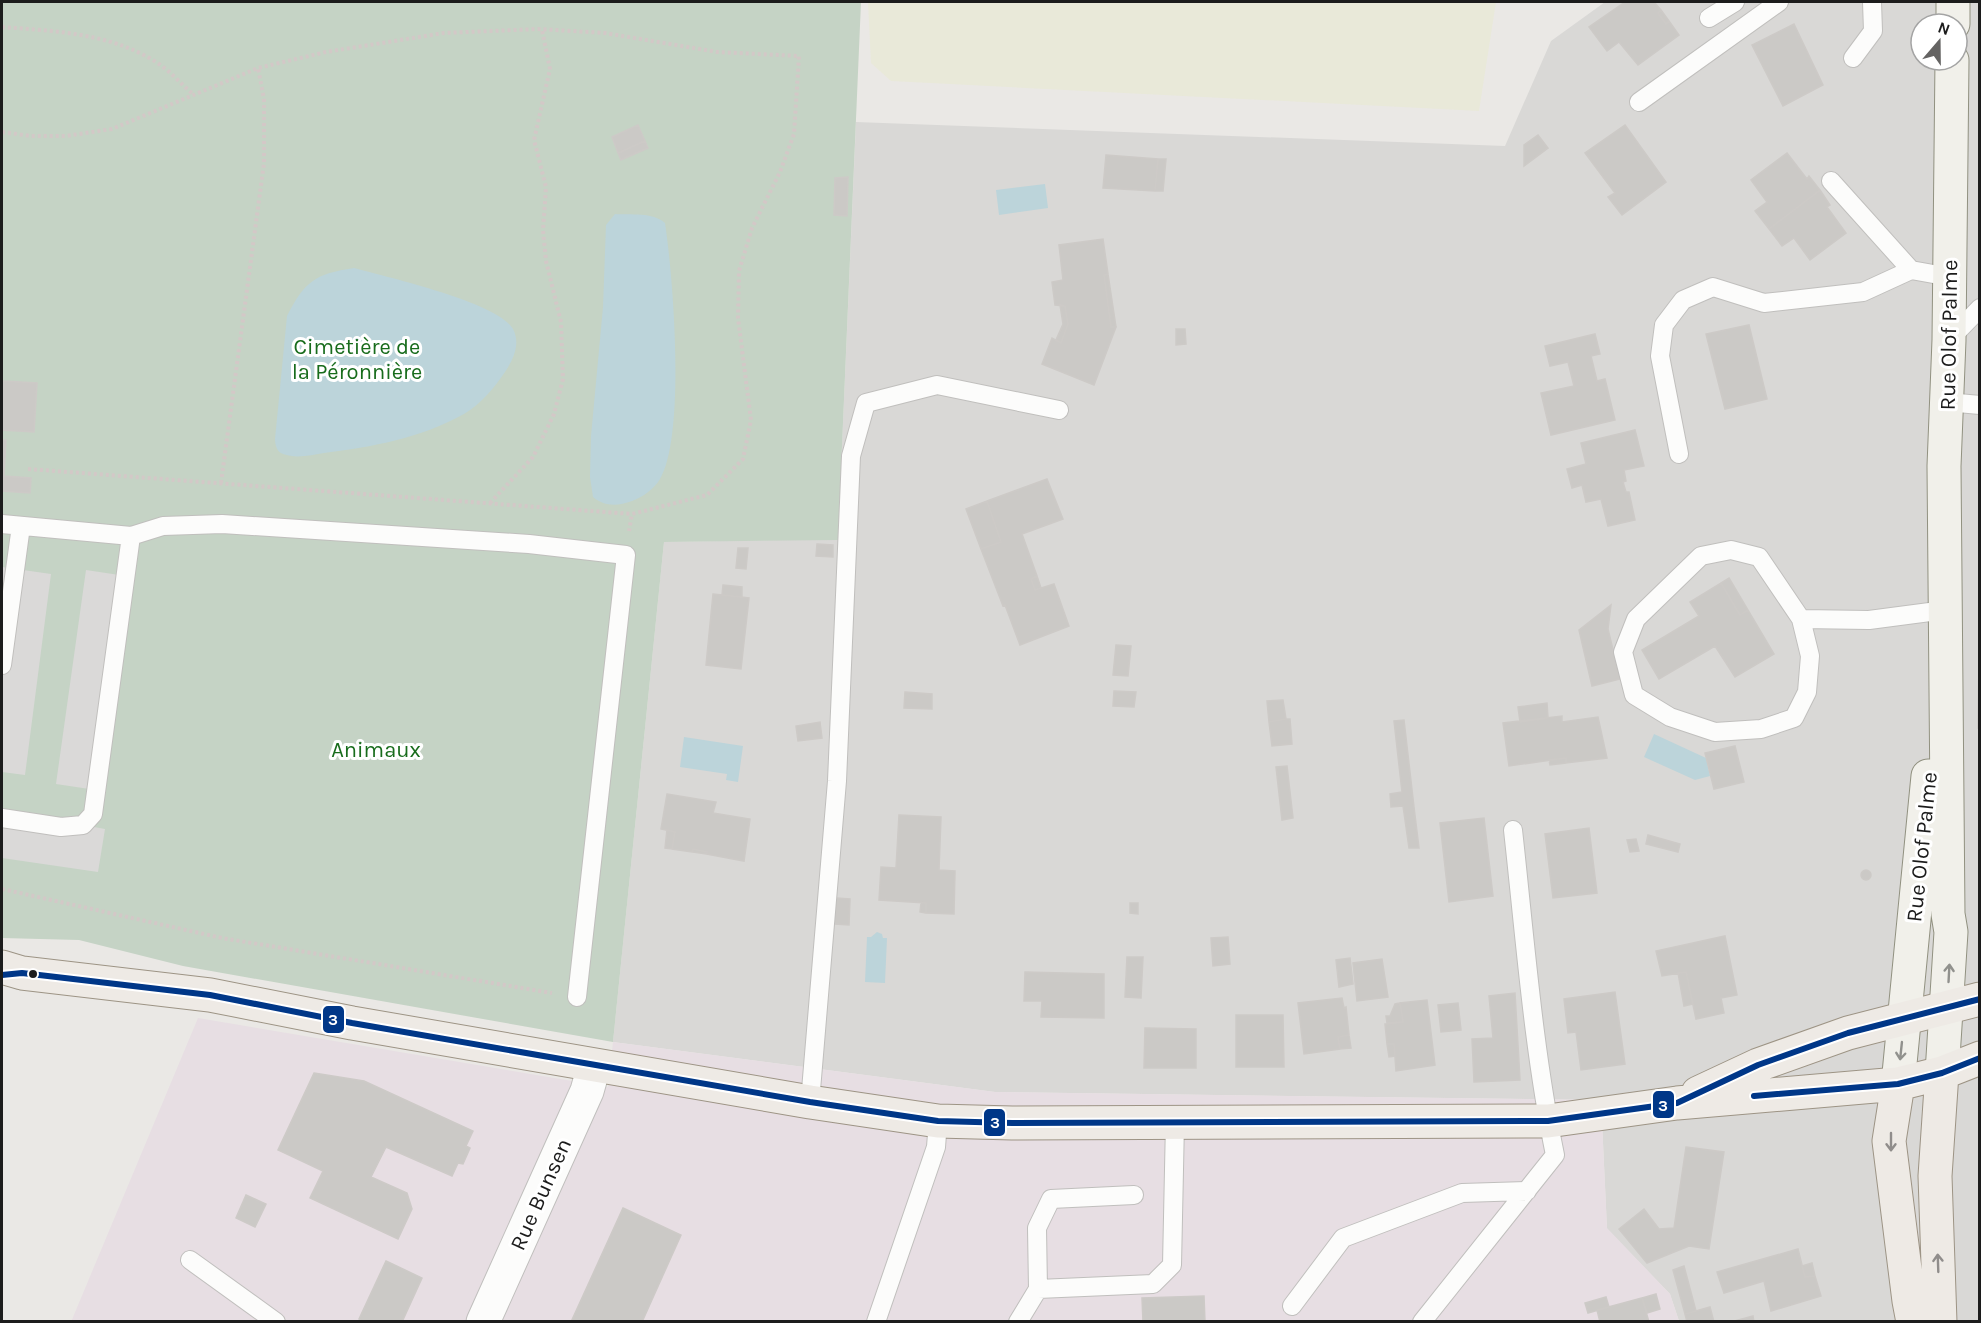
<svg xmlns="http://www.w3.org/2000/svg" width="1981" height="1323" font-family="Karla,sans-serif">
<rect width="100%" height="100%" fill="#eae8e5"/>
<!-- residential -->
<path fill="#d9d8d6" fill-rule="evenodd" d="M1605,2h374v1319h-300l-9,-27 -63,-65 -6,-129 -606,-8 -382,-50 51,-500 174,-3 18,-417 649,24 46,-105zM1921,24h36v36h-36z"/>
<!-- industrial -->
<path fill="#e7dee3" d="M198,1018l410,69 5,-45 382,50 606,8 6,128 63,66 9,27 -1608,1z"/>
<!-- farmland -->
<path fill="#e9e9d9" d="M868,2h628l-17,109 -588,-30 -20,-18z"/>
<!-- cemetery -->
<path fill="#c5d3c5" d="M2,2h859l-23,538 -174,2 -51,500 -430,-76 -104,-26 -77,-2z"/>
<!-- parking -->
<path fill="#dad9d8" d="M2,567l49,7 -26,201 -23,-3z
M86,570l40,6 -30,214 -40,-6z
M2,818l81,7 22,4 -7,43 -96,-14z"/>
<!-- water -->
<path fill="#bcd4da" d="M1045,184l3,24 -49,7 -3,-25z
M615,214c15,1 38,-2 50,9 8,52 21,212 -5,256 -6,10 -17,18 -28,22 -14,5 -27,6 -39,-4l-3,-20 1,-41 12,-129 3,-82z
M354,268c32,9 144,34 159,61 8,15 0,31 -8,43 -11,16 -24,32 -41,42 -43,24 -92,33 -140,39 -12,2 -28,6 -41,1 -6,-2 -8,-9 -8,-15l12,-123c18,-35 28,-42 67,-48z
M1654,734l52,24 4,18 -15,4 -51,-23z
M684,737l59,9 -5,36 -12,-2 1,-6 -47,-7z
M877,932l5,2 1,4h4l-2,45 -20,-1 2,-45h4z"/>
<!-- building -->
<path fill="#cbc9c6" stroke="#cdcac7" stroke-width="1.5" d="M1625,2h29l7,8 -3,3 8,11 3,-3 10,14 -41,30 -19,-23 -12,9 -18,-24z
M1661,10l8,11 -3,3 -8,-11z
M1794,24l29,61 -40,21 -31,-61z
M638,125l7,16 -27,12 -6,-16z
M1625,125l41,57 -44,33 -14,-18 7,-4 -30,-40z
M1538,135l10,13 -24,18v-21z
M645,141l3,7 -27,12 -3,-7z
M1787,153l20,26 2,-3 11,14 -51,39 -14,-18 12,-9 -16,-22z
M1106,155l52,4 -3,32 -52,-3z
M1158,159h8l-3,32h-8z
M848,177l-1,39 -13,-1 1,-37z
M1820,190l10,15 -3,2 19,26 -36,27 -16,-22 -12,8 -13,-17z
M1103,239l5,35 -4,1 7,52h5l-22,58 -52,-21 10,-26 9,5 7,-19 -3,-18 -10,-1 -3,-23 11,-2 -4,-35z
M1108,274l8,53h-5l-7,-52z
M1060,305l5,1 3,18 -7,19 -5,-3 7,-16z
M1749,325l18,74 -42,10 -19,-75z
M1176,329h9l1,15 -10,1z
M1595,334l5,20 -9,2 6,25 8,-2 10,41 -64,15 -10,-42 33,-7 -6,-24 -18,4 -5,-20z
M2,381l35,2 -3,49 -32,-2z
M1635,430l9,36 -20,4 2,11 -3,1 3,10h3l6,28 -27,6 -7,-27 -15,3 -4,-17 -10,3 -5,-19 19,-5 -5,-21z
M2,440h4l-2,36 27,2 -1,15 -28,-2z
M1047,479l16,40 -41,15 15,42 -6,3 4,11 19,-6 15,42 -49,19 -15,-40 -2,1 -22,-57 20,-7 -14,-41z
M987,501l14,41 -20,7 -15,-40z
M817,544l16,1v12l-17,-1z
M738,548h10l-2,21 -10,-1z
M1037,576l4,12 -6,2 -4,-11z
M1729,578l19,32 -8,5 -19,-32z
M1721,583l19,32 8,-5 26,44 -39,23 -20,-31 -56,33 -17,-29 57,-34 -9,-14z
M723,585l19,2v10l-20,-2z
M713,594l36,4 -8,71 -35,-4z
M1611,605l-3,24 12,50 -28,7 -13,-56z
M1116,645l15,1 -3,30 -15,-1z
M1979,660h1v68h-2z
M1114,691l22,1 -2,15 -21,-1z
M905,692l27,2v15l-28,-1z
M1283,700l3,19 -17,3 -2,-21z
M1547,703l1,15 -28,4 -2,-15z
M1562,716v6l36,-5 9,41 -41,5v-5l-57,8 -6,-43z
M1286,719h4l2,25 -20,2 -3,-24z
M1404,720l10,87 5,41h-10l-6,-42 -12,1 -1,-13 12,-2 -8,-71z
M820,722l2,16 -24,3 -2,-15z
M1735,746l9,36 -30,7 -9,-36z
M1566,758v5l-16,2 -1,-5z
M1287,766l6,52 -11,2 -6,-53z
M667,794l49,8 -3,11 37,6 -6,42 -38,-7 1,-2 -14,-3 -1,3 -20,-3 3,-17 -14,-3z
M899,815l42,2 -2,53 16,1 -1,43 -28,-1v-10l-47,-3 2,-33 15,1z
M1484,818l9,78 -44,6 -9,-79z
M1589,828l8,65 -44,5 -8,-64z
M667,830l8,2 -3,17 -7,-1z
M1648,835l32,9 -2,8 -32,-8z
M1636,839l3,12 -9,1 -3,-12z
M693,849l14,3 -1,2 -14,-2z
M1861 875a5 5 0 1 1 10 0a5 5 0 1 1-10 0Z
M836,898l14,1 -1,26 -14,-1z
M921,903h5v10l-6,-1z
M1130,903h8v11l-8,-1z
M1725,936l12,59 -16,3 3,15 -28,6 -10,-47 -24,4 -6,-25z
M1228,937l2,27 -17,2 -2,-28z
M1127,957h16l-2,41 -16,-1z
M1350,958l3,26 -14,3 -3,-27z
M1382,959l6,38 -31,4 -4,-38z
M1025,972l79,2v44l-63,-1 1,-16h-18z
M1686,972l7,32 -9,2 -6,-33z
M1615,992l10,72 -44,6 -5,-38 -8,1 -4,-34z
M1515,993l5,87 -46,2 -2,-43 21,-1 -4,-42z
M1342,998l2,10 2,-1 3,28 -11,2 2,12 -36,5 -6,-51z
M1427,1000l8,65 -39,6 -2,-27h-7l-2,-20 18,-2 -3,-19z
M1400,1003l3,19 -16,1 -1,-7h4l5,-12z
M1458,1003l3,27 -20,2 -3,-27z
M1236,1015h47l1,52h-48z
M1145,1028l51,1v39h-52z
M1349,1035l2,13 -11,1 -2,-12z
M1387,1044h7l1,12 -6,1z
M314,1073l50,8 109,50 -7,15 4,2 -7,16 -5,-1 -6,13 -66,-29 -15,30 36,16 5,16 -14,30 -88,-41 13,-27 -45,-21z
M1686,1147l38,5 -15,97 -20,-3 -42,17 -28,-34 25,-20 15,20 15,-1z
M246,1195l20,9 -11,23 -19,-9z
M623,1208l58,27 -39,87h-71z
M1798,1249l7,28 10,-1 6,20 -50,15 -7,-30 -40,12 -7,-21z
M386,1261l36,17 -20,44h-39l-4,-3z
M1812,1263l3,13 -10,1 -3,-11z
M1684,1266l12,45 -11,3 -12,-44z
M1656,1294l4,15 -13,4 -5,-15z
M1204,1296l1,26h-62l-1,-24z
M1606,1297l3,10 -21,6 -3,-10z
M1642,1298l7,24h-49l-3,-12z
M1710,1307l4,15h-27l-2,-8z
M1753,1316l1,6h-23z"/>
<g fill="none" stroke-linecap="round" stroke-linejoin="round">
<!-- service casing -->
<g stroke="#c0bfbd" stroke-width="20">
<path id="service" d="M1709,18l26,-16
M1853,58l20,-27 -1,-29
M1639,102l140,-100
M1831,181l80,89 39,7
M1949,340l31,-32
M1947,402l33,3
M1679,454l-19,-98 4,-31 19,-25 30,-13 51,16 99,-11 48,-22
M2,524l129,12 32,-10 59,-2 307,20 97,11 -49,442
M1801,619l9,37 -3,36 -13,26 -33,11 -46,3 -45,-15 -36,-22 -11,-43 13,-33 65,-63 30,-6 28,7 42,62 68,1 76,-10
M2,665l19,-139
M2,818l59,9 22,-2 10,-11 38,-278
M810,1102l27,-321 14,-325 15,-53 71,-18 122,25
M1134,1195l-83,4 -14,29 1,61 115,-5 19,-19 3,-143
M190,1260l86,62
M1292,1306l51,-68 119,-45 65,-2
M876,1322l60,-175 2,-26
M1018,1322l20,-33
M1422,1322l133,-167c-22,-107 -30,-217 -42,-325"/>
</g>
<!-- minor casing -->
<g stroke="#c0bfbd" stroke-width="35">
<path id="minor" d="M483,1322l104,-231 7,-25"/>
</g>
<!-- secondary casing -->
<g stroke="#919180" stroke-width="35">
<path id="secondary" d="M1953,24v-22
M1942,1073l9,-141 -3,-18 -4,-448 5,-126 3,-280
M1898,1084l30,-308"/>
</g>
<!-- primary casing -->
<g stroke="#9d9485" stroke-width="35">
<path id="primary" d="M2,967l20,6 188,22 142,28 458,79 128,19 74,2 536,-2 129,-18 221,-19 44,-11 38,-15
M1898,1084l-9,57 20,160 4,21
M1698,1093l60,-28 90,-32 132,-34
M1940,1322l-5,-146 7,-103"/>
</g>
<!-- path -->
<path stroke="#d3c8c7" stroke-width="4" stroke-dasharray="3 3" stroke-linecap="butt" d="M2,27c52,4 111,6 157,37 12,8 23,21 35,31
M2,132l29,4h35l46,-7 146,-61 68,-16 118,-19 94,-4 67,4 112,19 82,4 -5,78 -14,38 -28,56 -13,43 -1,47 13,102 -8,39 -36,36 -75,19 -3,17
M28,469l604,45
M221,483l43,-320v-64l-6,-31
M490,503l43,-46 21,-43 9,-35 -2,-57 -15,-61 -3,-31 3,-43 -12,-47 16,-71 -8,-39
M2,889l220,49 330,55"/>
<!-- service -->
<use href="#service" stroke="#fcfcfb" stroke-width="18"/>
<!-- minor -->
<use href="#minor" stroke="#fcfcfb" stroke-width="33"/>
<!-- secondary -->
<use href="#secondary" stroke="#f1f0ea" stroke-width="33"/>
<!-- primary -->
<use href="#primary" stroke="#eeeae5" stroke-width="33"/>
<!-- bus-1 casing -->
<g stroke="#fff" stroke-width="10">
<path id="bus-1" d="M2,975l20,-2 188,22 142,28 458,79 128,19 74,2 536,-2 129,-18 81,-38 90,-32 132,-34
M1754,1096l144,-12 44,-11 38,-15"/>
</g>
<!-- bus-1 -->
<use href="#bus-1" stroke="#003788" stroke-width="6"/>
</g>
<!-- one-way arrows -->
<defs><path id="oneway-shaft" d="M-6 0H5M1.5-3L5.5 0L1.5 3" fill="none" stroke-width="1.6" stroke-linecap="round" stroke-linejoin="round" transform="scale(1.5)"/></defs>
<g stroke="#91918d">
<use href="#oneway-shaft" transform="translate(1949 973) rotate(-87)"/>
<use href="#oneway-shaft" transform="translate(1901 1051) rotate(96)"/>
</g>
<g stroke="#908d8b">
<use href="#oneway-shaft" transform="translate(1891 1142) rotate(90)"/>
<use href="#oneway-shaft" transform="translate(1938 1263) rotate(-92)"/>
</g>
<!-- markers -->
<circle fill="#1c1c1c" stroke="#fff" stroke-width="2" cx="33" cy="974" r="5"/>
<g text-anchor="middle" stroke-width="6" stroke-linejoin="round" paint-order="stroke">
<!-- street labels -->
<g font-size="22" fill="#1c1c1c" stroke="#fff">
<text transform="translate(1948 335) rotate(-89)" y="8">Rue Olof Palme</text>
<text transform="translate(1921 847) rotate(-84)" y="8">Rue Olof Palme</text>
<text transform="translate(540 1194) rotate(-66)" y="8">Rue Bunsen</text>
</g>
<!-- park labels -->
<g font-size="22" fill="#186c1c" stroke="#fff">
<text x="357" y="354">Cimetière de<tspan x="357" dy="25">la Péronnière</tspan></text>
<text x="376" y="757">Animaux</text>
</g>
</g>
<g stroke="#fff" stroke-width="2">
<rect x="322" y="1005" width="23" height="29" rx="6" fill="#003788"/>
<rect x="1652" y="1090" width="23" height="29" rx="6" fill="#003788"/>
<rect x="983" y="1108" width="23" height="29" rx="6" fill="#003788"/>
</g>
<g font-size="16" text-anchor="middle" font-weight="bold" fill="#fff">
<text x="333" y="1025">3</text>
<text x="1663" y="1111">3</text>
<text x="995" y="1128">3</text>
</g>
<!-- border -->
<rect width="1981" height="1323" fill="none" stroke="#1c1c1c" stroke-width="6"/>
<!-- north arrow -->
<g transform="translate(1939 42) rotate(20)"><circle r="28" fill="#ffffff" stroke="#a4a4a4" stroke-width="1.5"/>
<path d="M0-4.5L10 22L0 15L-10 22Z" fill="#646362"/>
<text y="-9" font-size="16" font-weight="bold" text-anchor="middle" fill="#1c1c1c">N</text>
</g>
</svg>
